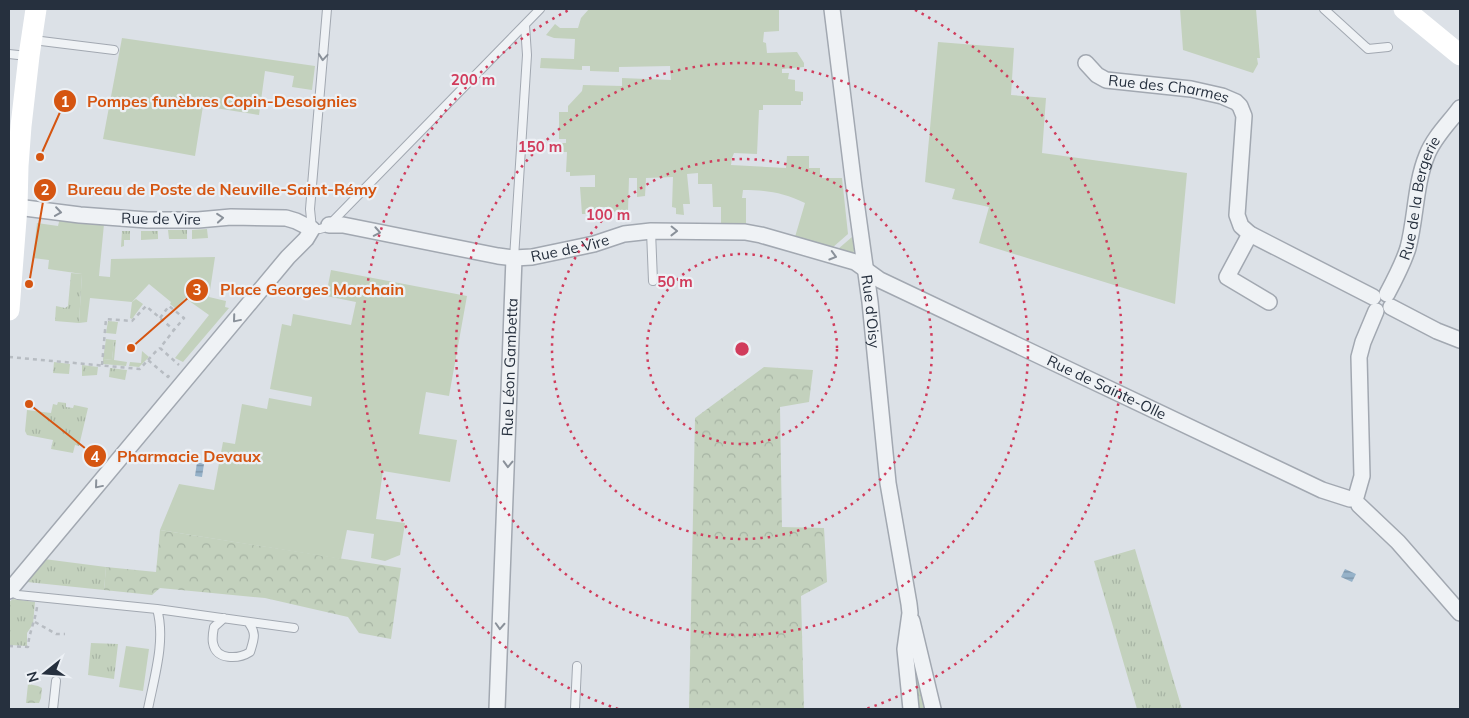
<svg xmlns="http://www.w3.org/2000/svg" width="1469" height="718" font-family="Mulish,sans-serif">
<defs>
<pattern id="grass-tufts" width="24" height="20" patternUnits="userSpaceOnUse" patternTransform="scale(1.25)"><rect width="24" height="20" fill="#c3d1bd"/><path d="M3 7l-1-3M5 7V3M7 7l1-3M15 17l-1-3M17 17v-4M19 17l1-3" fill="none" stroke="#a7b4a4"/></pattern>
<pattern id="forest-crowns" width="20" height="18" patternUnits="userSpaceOnUse" patternTransform="scale(1.25)"><rect width="20" height="18" fill="#c3d1bd"/><path d="M2 6a3 3 0 1 1 6 0M12 15a3 3 0 1 1 6 0" fill="none" stroke="#a7b4a4"/></pattern>
<pattern id="water-rules" width="6" height="5" patternUnits="userSpaceOnUse" patternTransform="scale(1.25)"><rect width="6" height="5" fill="#96b2c9"/><path d="M0 2.5h6" fill="none" stroke="#7a91a5"/></pattern>
</defs>
<rect width="100%" height="100%" fill="#dce1e7"/>
<!-- grass -->
<path fill="url(#grass-tufts)" d="M207,229l1,9 -16,1v-9z
M168,230h19v9h-18z
M122,231h8v9h-6v6l-3,1z
M141,231h17v8l-17,1z
M852,237h1l2,12 -2,4 -15,-2v-2z
M71,273l11,1 -3,49 -24,-2 1,-15 9,2 3,-2z
M136,299l7,5 -11,15 -2,-1 2,-16z
M108,321l10,1 -2,12 -10,-1z
M114,340h2l-2,20 13,2 -1,4 -23,-2v-5l9,1z
M142,351l7,6 -10,10 -10,-1 1,-4 11,1z
M54,362l16,2 -1,10 -16,-1z
M82,365l16,2 -1,8 -15,1z
M110,368l17,2 -2,10 -16,-3z
M58,402l8,1v4l7,1 1,-3 14,3 -9,38 -4,-1 -2,8 -22,-4 2,-9 -26,-5 -2,-4 2,-21 24,3 2,-9 4,1z
M1135,549l47,160h-45l-43,-148z
M44,559l62,8 -2,23 -77,-8 1,-4z
M13,599l22,3 -2,22 -6,9v13l-17,-1v-3h-1v-40z
M91,643l27,1 -4,35 -26,-4z
M912,643l16,66h-13z"/>
<!-- forest -->
<path fill="url(#forest-crowns)" d="M764,367l49,3 -4,32 -29,5 2,120 42,1 3,54 -26,14 3,113h-115l6,-291z
M160,530l241,38 -10,71 -32,-6 -11,-16 -83,-19 -105,-10 -8,7 -48,-5 2,-23 50,5z
M28,684l10,2 4,2 -1,10 -2,5h-13z"/>
<!-- garden -->
<path fill="#c3d1bd" d="M589,9h190v22l-15,1 -1,10 3,1 1,10 30,-1 7,11v4l-22,2v4h7l-1,6 7,1v11l8,1v9h-2v4h-38v5h-4l-2,44 -23,-1 -2,5 -1,7 55,3 1,-12h22v12h11v10h22l6,56 -16,14 -37,-11 10,-34c-21,-10 -38,-13 -62,-13l-1,8h4v27h-25v-18h-8l-1,-23h-14v-11l-11,1 3,30h-7l1,11 -8,-1v-6l-4,-1 1,-30 -27,1 -1,18 -8,1v-19h-8l-1,33 -22,1v-5h-9v7h-15l-2,-27h15v-12l-25,1v-4h-4l1,-20h-4l-1,-9h4v-4h-7v-27h9v-6l14,-15 1,-6 39,1v-8l49,2 -1,-14 -51,1v5l-29,-1v-5h-8v4l-42,-2 1,-10 33,1 1,-20 -21,-1 -8,-3 9,-11 5,4h18l3,-10z
M1180,9h76l4,49h-3l1,6 -5,9 -70,-23z
M122,38l193,28 -3,24 -20,-3 2,-11 -29,-5 -6,44 -56,-9 -8,50 -92,-17z
M938,42l76,6 -3,47 35,3 -4,55 145,20 -12,131 -196,-61 10,-36 -37,-8 3,-10 -30,-7z
M60,218l44,6 -5,52 11,1 1,-18 104,-2 -6,40 17,4 -1,6 4,1 -46,54 -8,-4 34,-43 -24,-17 -9,11 -6,-5 1,-2 -22,-18 -17,18 -42,-4 -3,24 -8,1 3,-49 -34,-5 1,-9 -16,-2 4,-35 21,3z
M331,270l136,26 -18,100 -23,-4 -7,42 38,6 -7,42 -67,-11 -7,48 29,4 -5,32 -15,6 -14,-3 3,-24 -27,-4 -6,29 -181,-29 19,-46 35,6 9,-48 12,2 7,-40 25,5 2,-11 42,8 1,-9 -42,-8 12,-65 9,2 2,-12 58,11 5,-23 -30,-6z
M106,339l8,1 -2,20 -9,-1z
M126,646l23,3 -6,42 -24,-4z"/>
<!-- water -->
<path fill="url(#water-rules)" d="M197,462l7,2 -2,13 -7,-1z
M1345,569l11,5 -4,8 -11,-5z"/>
<g fill="none" stroke-linecap="round" stroke-linejoin="round">
<!-- lane casing -->
<g stroke="#a2a8b1" stroke-width="10">
<path id="lane" d="M327,9l-17,200 2,20c9,1 14,-1 20,-7l208,-213
M1324,9l44,40 20,-2
M33,40l81,10
M9,54l18,2
M651,231l2,50
M514,258l13,-203 -2,-30
M9,591l9,4 139,14 137,19
M224,618l-10,9c-1,5 -2,11 -1,16 3,18 26,16 37,9 4,-13 7,-19 -2,-30
M53,709l3,-28
M148,709c6,-31 18,-69 9,-100
M575,709l2,-43"/>
</g>
<!-- street casing -->
<g stroke="#a2a8b1" stroke-width="18">
<g id="street">
<path id="s1" d="M832,9l22,178 16,115 18,181 21,121 1,9 -5,36 6,60"/>
<path id="s2" d="M1086,63l11,12 9,5 85,9 31,7 14,6 4,4 4,10 -7,99 4,11 9,8 123,63"/>
<path id="s3" d="M329,225h14l155,31 16,2 18,-1 62,-13 30,-10 27,-3 94,1 16,3 94,27 25,18 442,210 28,9"/>
<path d="M1250,234l-23,43 42,25"/>
<path id="s4" d="M1387,294c8,-15 16,-30 21,-46 8,-30 7,-64 19,-93 7,-18 22,-32 33,-47"/>
<path d="M1391,307l46,24 23,9"/>
<path d="M1356,497l6,-21 -3,-119 4,-15 13,-31"/>
<path d="M1359,505l39,37 62,71"/>
<path d="M9,591l279,-334 18,-18 6,-10 -16,-8 -10,-3 -55,-1 -33,3h-51l-67,-5 -71,-9"/>
<path d="M912,621l21,88"/>
<path id="s5" d="M497,709l17,-451"/>
</g>
</g>
<!-- path -->
<path stroke="#b7bcc2" stroke-width="2.5" stroke-dasharray="4 4" stroke-linecap="butt" d="M160,318l9,-12 15,12 -10,12
M9,357l131,12 8,-9 20,17 2,-3
M148,360l11,-12
M102,365l4,-46 26,2 14,-15 28,24 -14,18 19,17
M35,622l21,12h9
M9,646l19,1c1,-15 7,-25 9,-40"/>
<!-- lane -->
<use href="#lane" stroke="#eff2f5" stroke-width="8"/>
<!-- street -->
<use href="#street" stroke="#eff2f5" stroke-width="15"/>
<!-- secondary -->
<path stroke="#fff" stroke-width="21" d="M1404,9l56,46
M9,310l8,-103 1,-41 3,-40 8,-70 7,-47"/>
</g>
<!-- one-way arrows -->
<defs><path id="oneway-chevron" d="M-2-3.5L2.5 0L-2 3.5" fill="none" stroke-width="1.6" stroke-linecap="round" stroke-linejoin="round" transform="scale(1.25)"/></defs>
<g stroke="#8a919a">
<use href="#oneway-chevron" transform="translate(323 57) rotate(95)"/>
<use href="#oneway-chevron" transform="translate(58 212) rotate(8)"/>
<use href="#oneway-chevron" transform="translate(220 218) rotate(-5)"/>
<use href="#oneway-chevron" transform="translate(674 231) rotate(1)"/>
<use href="#oneway-chevron" transform="translate(377 232) rotate(11)"/>
<use href="#oneway-chevron" transform="translate(833 256) rotate(16)"/>
<use href="#oneway-chevron" transform="translate(236 319) rotate(130)"/>
<use href="#oneway-chevron" transform="translate(508 464) rotate(92)"/>
<use href="#oneway-chevron" transform="translate(98 485) rotate(130)"/>
<use href="#oneway-chevron" transform="translate(500 626) rotate(93)"/>
</g>
<!-- distance rings -->
<g fill="none" stroke="#d13c5c" stroke-width="2.5" stroke-dasharray="2.5 5">
<circle cx="742" cy="349" r="95"/>
<circle cx="742" cy="349" r="190"/>
<circle cx="742" cy="349" r="286"/>
<path d="M618 709A381 381 0 0 1 569 10M915 10A381 381 0 0 1 866 709"/>
</g>
<g text-anchor="middle" stroke-width="4.5" stroke-linejoin="round" paint-order="stroke">
<!-- street labels -->
<g font-size="15" fill="#26303e" stroke="#ecf0f5">
<text dy="5" stroke="none"><textPath href="#s2" startOffset="90">Rue des Charmes</textPath></text>
<text dy="5" stroke="none"><textPath href="#s4" startOffset="102">Rue de la Bergerie</textPath></text>
<text transform="translate(161 219) rotate(1)" y="5">Rue de Vire</text>
<text dy="5" stroke="none"><textPath href="#s3" startOffset="245">Rue de Vire</textPath></text>
<text dy="5" stroke="none"><textPath href="#s1" startOffset="305">Rue d'Oisy</textPath></text>
<text dy="5" stroke="none"><textPath href="#s5" startOffset="342">Rue Léon Gambetta</textPath></text>
<text dy="5" stroke="none"><textPath href="#s3" startOffset="818">Rue de Sainte-Olle</textPath></text>
</g>
</g>
<circle cx="742" cy="349" r="8" fill="#d13c5c" stroke="#ecf0f5" stroke-width="2.5"/>
<g font-size="15" text-anchor="middle" font-weight="bold" fill="#d13c5c" stroke="#ecf0f5" stroke-width="4.5" stroke-linejoin="round" paint-order="stroke">
<text x="473" y="85">200 m</text>
<text x="540" y="152">150 m</text>
<text x="608" y="220">100 m</text>
<text x="675" y="287">50 m</text>
</g>
<!-- callouts -->
<path fill="none" stroke="#d55511" stroke-width="2" d="M40 157L65 101M29 284L45 190M131 348L197 290M29 404L95 456"/>
<g fill="#d55511" stroke="#ecf0f5" stroke-width="2">
<circle cx="40" cy="157" r="5"/>
<circle cx="29" cy="284" r="5"/>
<circle cx="131" cy="348" r="5"/>
<circle cx="29" cy="404" r="5"/>
<circle cx="65" cy="101" r="12"/>
<circle cx="45" cy="190" r="12"/>
<circle cx="197" cy="290" r="12"/>
<circle cx="95" cy="456" r="12"/>
</g>
<g font-size="15" text-anchor="middle" font-weight="bold" fill="#fff">
<text x="65" y="107">1</text>
<text x="45" y="195">2</text>
<text x="197" y="295">3</text>
<text x="95" y="462">4</text>
</g>
<g font-size="16" text-anchor="middle" font-weight="bold" fill="#d55511" stroke="#ecf0f5" stroke-width="4.5" stroke-linejoin="round" paint-order="stroke">
<text x="222" y="107">Pompes funèbres Copin-Desoignies</text>
<text x="222" y="195">Bureau de Poste de Neuville-Saint-Rémy</text>
<text x="312" y="295">Place Georges Morchain</text>
<text x="189" y="462">Pharmacie Devaux</text>
</g>
<!-- border -->
<rect width="1469" height="718" fill="none" stroke="#26303e" stroke-width="20"/>
<!-- north arrow -->
<g transform="translate(45 673) rotate(253)" stroke="#ecf0f5" stroke-width="4" paint-order="stroke">
<path d="M0-4L9 19L0 12L-9 19Z" fill="#26303e"/>
<text y="-8" font-size="14" font-weight="bold" text-anchor="middle" fill="#26303e">N</text>
</g>
</svg>
